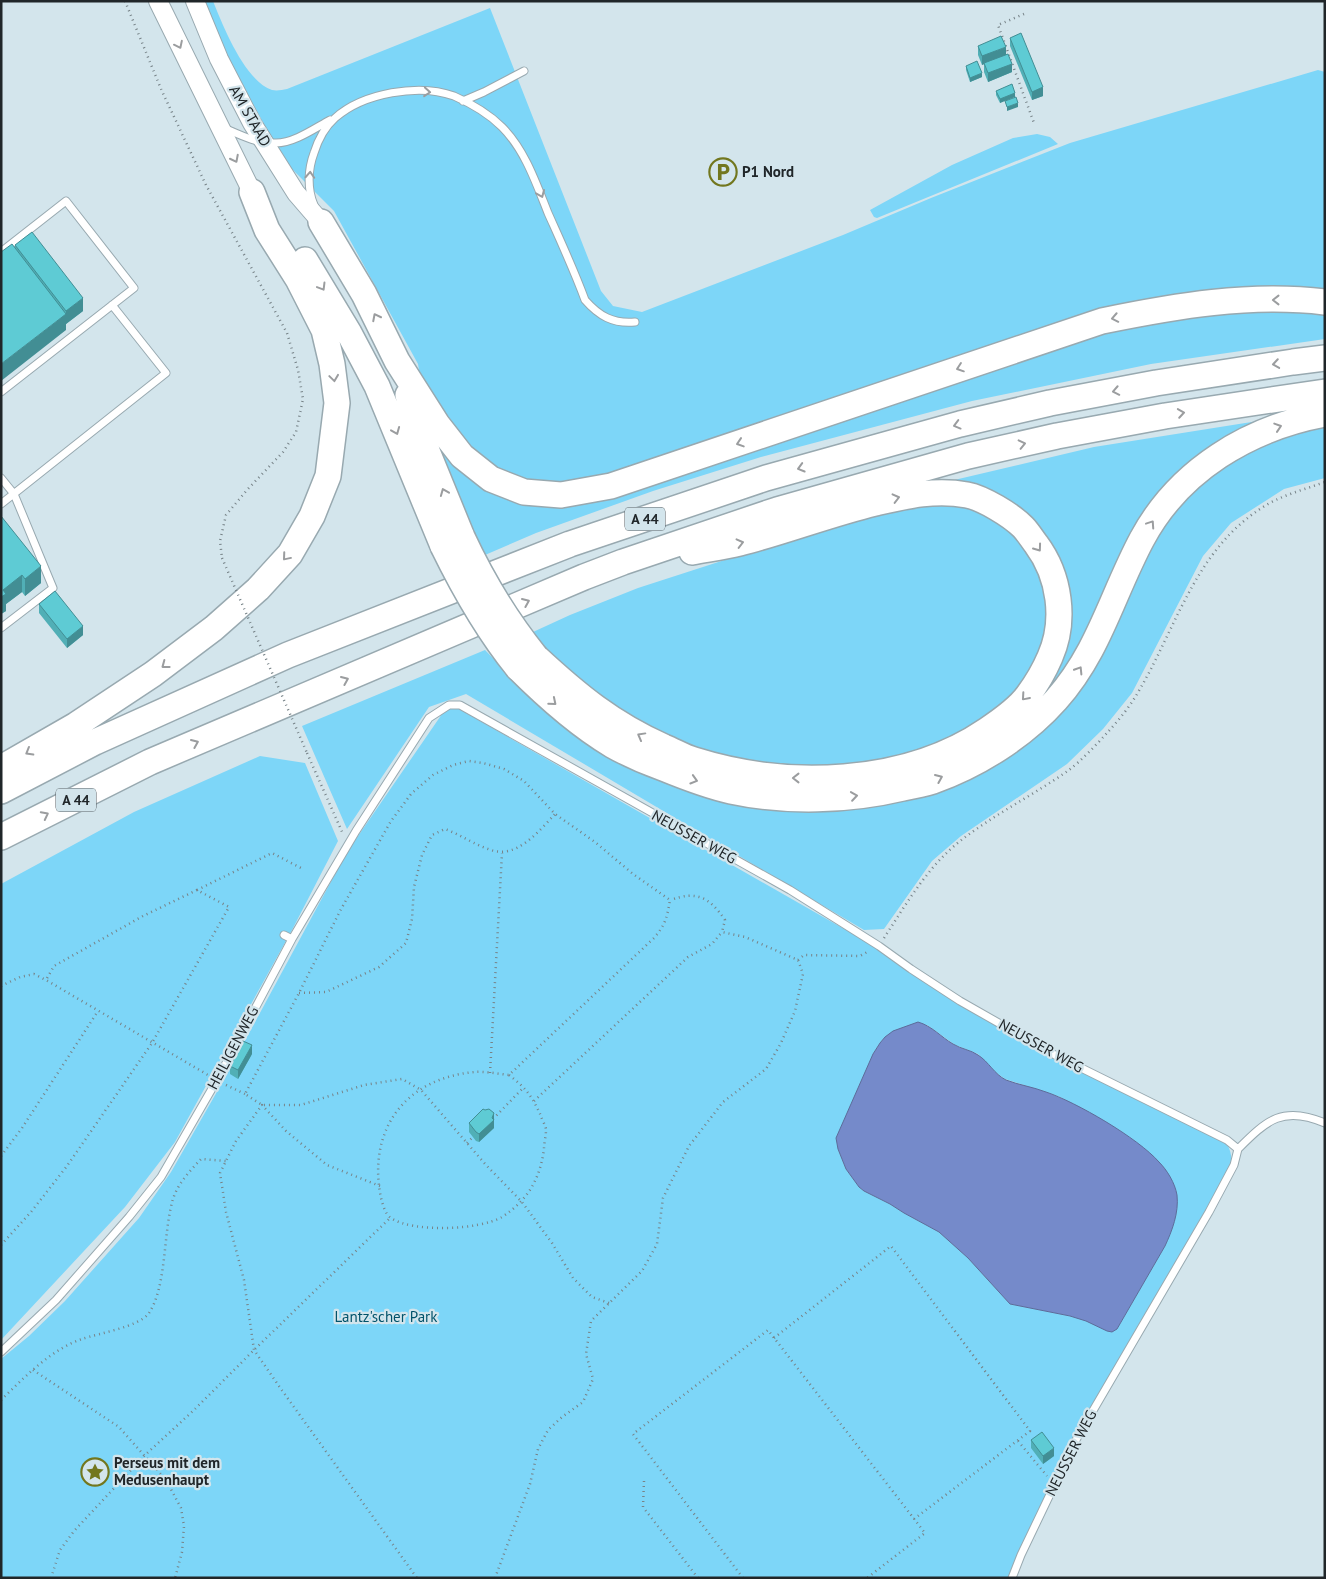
<svg xmlns="http://www.w3.org/2000/svg" width="1326" height="1579" font-family="'PT Sans',sans-serif">
<rect width="100%" height="100%" fill="#d3e5ec"/>
<!-- green -->
<path fill="#7dd6f8" fill-rule="evenodd" d="M203,1h10c10,25 32,80 59,89 5,1 10,0 15,-1l203,-81 111,283 12,15 29,6 201,-77 88,-37 139,-55 248,-73 7,2v267l-174,25 -179,37 -211,56 -108,34 -117,42 -51,22 -22,-43 -33,-74 -12,-74 -84,-153 -43,-43 -21,-33 -41,-74z
M1037,134l13,3 8,7 -181,74 -3,-1 -4,-7 82,-45 61,-27z
M1276,418l-56,24 -133,198 -51,67 10,-19 14,-123 -110,-84 144,-34z
M1325,423v55l-41,11 -53,34 -28,33 -71,137 -29,36 -36,35 -106,72 -29,25 -48,68 -20,1 -398,-236 -37,13 -82,122 -45,-103 183,-76 48,49 185,99 288,-42 129,-183 47,-77 63,-46z
M926,502l28,2 24,6 19,11 20,17 17,21 9,21 6,24 -7,49 -31,46 -23,19 -58,31 -74,18 -82,-1 -80,-17 -87,-42 -56,-53 -18,-22 37,-17 68,-27 170,-55z
M450,707l9,2 401,229 100,64 266,141c5,7 6,14 5,23l-24,47 -104,176 -92,189h-1010v-219l28,-23 36,-35 74,-83 32,-46 51,-89 125,-231 95,-138zM927,1025l28,20 23,9 17,18 10,7 55,18 57,32 30,22 12,11 8,10 9,20 -11,54 -48,83 -47,-13 -60,-12 -42,-46 -29,-26 -35,-19 -14,-9 -26,-13 -5,-4 -13,-18 -8,-20 35,-95 7,-11 5,-6z
M260,756l45,7 33,78 -46,89 -117,212 -50,65 -124,133v-456l133,-72z"/>
<!-- water -->
<path fill="#758aca" stroke="#5c6c9a" d="M918,1022c14,4 23,15 35,22 8,5 18,6 25,11 11,7 16,19 28,25 13,5 27,7 40,12 30,10 92,46 113,70 8,8 16,21 18,33 2,18 -5,36 -12,51l-48,83 -5,3 -5,-1 -21,-10 -16,-5 -60,-12 -42,-46 -29,-26 -35,-19 -14,-9 -26,-13 -5,-4 -13,-18 -8,-20 -2,-11 37,-84 7,-11 5,-6 8,-6z"/>
<g fill="none" stroke-linecap="round" stroke-linejoin="round">
<!-- service casing -->
<g stroke="#98a9b0" stroke-width="9">
<path id="service" d="M463,101l21,-9 40,-21
M224,128c16,7 34,16 52,15 18,0 39,-15 54,-23
M314,205c-7,-16 -6,-36 0,-52 4,-13 11,-26 21,-35 28,-25 84,-35 119,-22 16,7 35,18 48,31 23,23 34,56 46,86 13,29 26,57 37,87 14,16 28,24 50,22
M1,252l65,-51 68,87 -133,104
M1,478l13,16 39,94 -52,40
M1,504l165,-131 -54,-68
M284,935l8,4
M1238,1149c29,-29 45,-44 87,-26
M1,1352l55,-52 73,-83 32,-40 56,-97 75,-141 64,-108 73,-113 20,-13h11l330,185 89,56 32,23 49,32 95,54 172,85 11,9 -4,16 -25,47 -132,226 -56,117 -9,23"/>
</g>
<!-- tertiary casing -->
<g stroke="#98a9b0" stroke-width="20">
<path id="tertiary" d="M158,1l94,191
M195,1l24,58 33,64 44,70 25,29"/>
</g>
<!-- motorway casing -->
<g stroke="#98a9b0" stroke-width="28">
<path id="motorway" d="M321,222l43,72 33,67 40,63 25,32 29,23 33,13 37,3 50,-9 491,-165c73,-15 148,-28 223,-19
M305,260l44,73 28,53 66,160
M408,395l10,34 44,108
M536,657c41,38 76,67 128,90 10,4 20,10 30,13 92,29 211,26 293,-30 15,-10 31,-21 41,-35 9,-12 16,-24 22,-38 16,-36 10,-81 -14,-113 -4,-5 -8,-12 -13,-17 -12,-12 -40,-29 -56,-32 -32,-6 -61,1 -92,8 -45,11 -89,28 -135,40 -16,4 -32,6 -48,9
M518,668c29,29 59,56 94,77 16,9 34,17 51,23 22,9 45,18 68,23 56,12 117,10 172,-3 10,-2 20,-4 30,-7 45,-16 91,-45 123,-81 43,-48 56,-105 86,-161 37,-69 107,-111 183,-125
M1,768l75,-43 77,-51 61,-46 44,-39 32,-35 22,-38 16,-40 9,-73 -5,-39 -8,-34 -26,-51 -31,-49 -15,-38
M1,791l94,-49 193,-87 282,-111 196,-66 194,-54 90,-21 106,-20 137,-21 32,-4
M1,837l149,-75 434,-185 39,-15 154,-52 191,-54 89,-20 108,-20 160,-24"/>
</g>
<!-- path -->
<path stroke="#778388" stroke-width="2.5" stroke-dasharray="1 4" stroke-linecap="butt" d="M125,1l36,88 45,96 81,148 11,37 5,29 -7,33 -13,20 -36,38 -21,25 -6,26 2,17
M1024,14l-26,11 36,98
M307,753l36,81
M197,890l75,-37 29,15
M884,938c23,-35 45,-74 80,-100 33,-25 71,-44 105,-68 12,-9 27,-25 38,-37 10,-11 22,-25 30,-39 41,-68 58,-147 131,-190 18,-10 38,-15 57,-22
M798,960l6,-5 56,1 9,-5
M1,986l19,-9 14,-3 12,6 162,95
M299,993l27,-1 53,-25 27,-24 6,-24 2,-32 8,-32 10,-20 13,-6c16,6 30,16 46,21 26,9 48,-19 64,-36
M490,1073l12,-220
M509,1075c17,13 23,21 32,41 1,4 5,10 5,14 0,6 -2,13 -2,19 -4,30 -16,51 -42,68 -22,13 -89,16 -111,1 -6,-4 -8,-13 -10,-20 -14,-68 24,-120 94,-126 9,-1 24,2 34,3l145,-137c12,-14 13,-21 16,-38
M226,1085l19,9
M534,1101l154,-144 24,-13 10,-12
M493,1119l31,-32
M467,1143l6,-6
M1,1156l21,-28 76,-117
M380,1186l-53,-21 -41,-34 -24,-26 -26,36 -16,32 6,39 18,68 10,70 27,39 136,189
M1,1245l30,-33 36,-46 85,-123 77,-136 -32,-17 -54,26 -89,50 -8,14
M609,1303l-17,-6 -19,-19 -21,-35 -30,-41 -36,-37 -65,-75 -19,-11 -38,6 -63,20h-39l-17,-11 54,-101 41,-82 51,-90 20,-27 22,-19 20,-10 16,-4 14,2 21,6 20,12 31,33 40,28 38,32 37,26
M774,1338l117,-92 139,185 -116,88
M33,1370l86,57 47,53 15,28 3,18 -2,26 -7,26
M1,1400c24,-23 49,-50 81,-61 17,-6 57,-12 67,-26 18,-27 14,-81 24,-114 5,-16 17,-28 28,-40l25,2
M1018,1441l29,35
M644,1481l-1,26 55,71
M51,1578l9,-28 14,-19 71,-76 48,-44 61,-61 136,-132
M495,1578l35,-94 8,-35 10,-19 14,-13 21,-15 10,-23 -7,-25 5,-33 51,-50 15,-27 6,-46 26,-52 34,-44 43,-33 15,-26 14,-32 8,-37 -5,-14 -53,-23 -23,-5 3,-12c-15,-22 -28,-30 -54,-20
M743,1578l-110,-144 135,-104 157,203 -58,45"/>
<!-- service -->
<use href="#service" stroke="#fff" stroke-width="7"/>
<!-- tertiary -->
<use href="#tertiary" stroke="#fff" stroke-width="18"/>
<!-- motorway -->
<use href="#motorway" stroke="#fff" stroke-width="25"/>
<!-- motorway-bridge casing -->
<g stroke="#98a9b0" stroke-width="28" stroke-linecap="butt">
<path id="motorway-bridge" d="M462,537c20,43 44,83 74,120
M443,546c21,43 44,84 75,122"/>
</g>
<!-- path-bridge -->
<path stroke="#778388" stroke-width="2.5" stroke-dasharray="1 4" stroke-linecap="butt" d="M222,558l85,195"/>
<!-- motorway-bridge -->
<use href="#motorway-bridge" stroke="#fff" stroke-width="25"/>
</g>
<!-- wall -->
<path fill="#51afb6" d="M1010,38l33,58 -11,4 -22,-54z
M978,46l28,8 6,18 -24,10 -4,-10v-8l-2,1 -4,-10z
M966,66l16,11 -12,5 -4,-12z
M996,91l19,2 -15,10 -4,-8z
M15,245l68,66 -17,13v6l-51,-82z
M1,516l40,67 -16,13 -3,-4 -16,12v7l-5,3z
M39,604l44,31 -16,13 -28,-35z
M252,1054l-14,25 -8,-5v-8z
M485,1110l9,3v15l-15,14 -3,-1 -7,-9v-9z
M1031,1440l23,16 -11,8 -12,-16z"/>
<!-- shaded-wall -->
<path fill="#428e94" d="M1006,47v8l-24,10v-9z
M1012,64v8l-24,10v-9z
M982,73v4l-12,5v-4z
M1043,87v9l-11,4v-8z
M1015,93v4l-15,6v-4z
M1018,103v4l-11,4v-4z
M83,298v13l-17,13v6l-65,51v-17l65,-50v-3z
M41,566v17l-16,13v-17z
M22,575v17l-16,12v7l-5,3v-17l2,-7z
M83,626v9l-16,13v-9z
M252,1045v9l-14,25v-9z
M494,1113v15l-15,14v-8l13,-16z
M1054,1448v8l-11,8v-8z"/>
<!-- building -->
<path fill="#5ecbd4" stroke="#428e94" d="M1021,33l22,54 -11,5 -22,-54z
M1001,36l5,11 -24,9 -4,-10z
M1008,54l4,10 -24,9 -4,-10z
M977,61l5,12 -12,5 -4,-12z
M1012,84l3,9 -15,6 -4,-8z
M1016,97l2,6 -11,4 -2,-6z
M32,232l51,66 -17,13 -51,-66z
M12,244l54,70 -65,50v-112z
M1,516l40,50 -16,13 -3,-4 -19,15 3,4 -5,3v-46l1,-1 -1,-1z
M55,591l28,35 -16,13 -28,-35z
M243,1041l9,4 -14,25 -8,-4z
M483,1109l2,1 4,-1 5,4 -2,5 2,2 -15,14 -3,-2 -7,-9z
M1042,1432l12,16 -11,8 -12,-16z"/>
<!-- one-way arrows -->
<defs><path id="oneway-chevron" d="M-2-3.5L2.5 0L-2 3.5" fill="none" stroke-width="1.6" stroke-linecap="round" stroke-linejoin="round" transform="scale(1.25)"/></defs>
<g stroke="#9b9d9f">
<use href="#oneway-chevron" transform="translate(179 45) rotate(64)"/>
<use href="#oneway-chevron" transform="translate(427 92) rotate(5)"/>
<use href="#oneway-chevron" transform="translate(235 159) rotate(63)"/>
<use href="#oneway-chevron" transform="translate(310 175) rotate(-87)"/>
<use href="#oneway-chevron" transform="translate(541 194) rotate(67)"/>
<use href="#oneway-chevron" transform="translate(322 287) rotate(59)"/>
<use href="#oneway-chevron" transform="translate(1276 300) rotate(-180)"/>
<use href="#oneway-chevron" transform="translate(376 317) rotate(-117)"/>
<use href="#oneway-chevron" transform="translate(1115 318) rotate(169)"/>
<use href="#oneway-chevron" transform="translate(1276 364) rotate(171)"/>
<use href="#oneway-chevron" transform="translate(960 368) rotate(161)"/>
<use href="#oneway-chevron" transform="translate(334 378) rotate(82)"/>
<use href="#oneway-chevron" transform="translate(1116 391) rotate(169)"/>
<use href="#oneway-chevron" transform="translate(1181 413) rotate(-9)"/>
<use href="#oneway-chevron" transform="translate(957 425) rotate(165)"/>
<use href="#oneway-chevron" transform="translate(1278 427) rotate(-18)"/>
<use href="#oneway-chevron" transform="translate(396 431) rotate(68)"/>
<use href="#oneway-chevron" transform="translate(740 443) rotate(162)"/>
<use href="#oneway-chevron" transform="translate(1022 444) rotate(-13)"/>
<use href="#oneway-chevron" transform="translate(801 468) rotate(164)"/>
<use href="#oneway-chevron" transform="translate(444 492) rotate(-112)"/>
<use href="#oneway-chevron" transform="translate(896 498) rotate(-14)"/>
<use href="#oneway-chevron" transform="translate(1151 524) rotate(-56)"/>
<use href="#oneway-chevron" transform="translate(740 543) rotate(-14)"/>
<use href="#oneway-chevron" transform="translate(1038 548) rotate(54)"/>
<use href="#oneway-chevron" transform="translate(286 557) rotate(130)"/>
<use href="#oneway-chevron" transform="translate(526 602) rotate(-23)"/>
<use href="#oneway-chevron" transform="translate(165 665) rotate(143)"/>
<use href="#oneway-chevron" transform="translate(1079 670) rotate(-58)"/>
<use href="#oneway-chevron" transform="translate(345 680) rotate(-23)"/>
<use href="#oneway-chevron" transform="translate(1025 697) rotate(131)"/>
<use href="#oneway-chevron" transform="translate(553 702) rotate(40)"/>
<use href="#oneway-chevron" transform="translate(641 736) rotate(-151)"/>
<use href="#oneway-chevron" transform="translate(195 743) rotate(-23)"/>
<use href="#oneway-chevron" transform="translate(29 752) rotate(150)"/>
<use href="#oneway-chevron" transform="translate(796 778) rotate(-180)"/>
<use href="#oneway-chevron" transform="translate(939 778) rotate(-23)"/>
<use href="#oneway-chevron" transform="translate(694 780) rotate(17)"/>
<use href="#oneway-chevron" transform="translate(854 796) rotate(-8)"/>
<use href="#oneway-chevron" transform="translate(45 815) rotate(-27)"/>
</g>
<!-- icons -->
<defs>
<g id="parking-ring" transform="scale(1.4375)"><circle r="9.5" fill="#d3e5ec" stroke="#72771e" stroke-width="1.5"/><path d="M-3.5-5.5H1a3.5 3.5 0 0 1 0 7H-1V5.5H-3.5ZM-1-3.4V-.6H.8a1.4 1.4 0 0 0 0-2.8Z" fill="#72771e"/></g>
<g id="sight-ring" transform="scale(1.4375)"><circle r="9.5" fill="#d3e5ec" stroke="#72771e" stroke-width="1.5"/><path d="M0-6L1.8-2.2L6-1.7L2.9 1.2L3.7 5.4L0 3.3L-3.7 5.4L-2.9 1.2L-6-1.7L-1.8-2.2Z" fill="#72771e"/></g>
</defs>
<g fill-rule="evenodd">
<use href="#parking-ring" x="723" y="172"/>
<use href="#sight-ring" x="95" y="1472"/>
</g>
<g text-anchor="middle" stroke-width="4.5" stroke-linejoin="round" paint-order="stroke">
<!-- shield labels -->
<g fill="#d3e5ec" stroke="#565f64" stroke-width="1">
<rect x="625" y="507.5" width="40" height="23" rx="4"/>
<rect x="56" y="788.5" width="40" height="23" rx="4"/>
</g>
<g font-size="14" font-weight="bold" fill="#202629">
<text x="645" y="524">A 44</text>
<text x="76" y="805">A 44</text>
</g>
<!-- street labels -->
<g font-size="15" fill="#202629" stroke="#d3e5ec">
<text transform="translate(250 116) rotate(60)" y="5">AM STAAD</text>
<text transform="translate(694 837) rotate(29)" y="5">NEUSSER WEG</text>
<text transform="translate(1041 1046) rotate(29)" y="5">NEUSSER WEG</text>
<text transform="translate(233 1048) rotate(-62)" y="5">HEILIGENWEG</text>
<text transform="translate(1071 1453) rotate(-63)" y="5">NEUSSER WEG</text>
</g>
<!-- poi labels -->
<g font-size="15" font-weight="bold" fill="#202629" stroke="#d3e5ec" text-anchor="start">
<text x="742" y="177">P1 Nord</text>
<text x="114" y="1468">Perseus mit dem<tspan x="114" dy="17">Medusenhaupt</tspan></text>
</g>
<!-- park labels -->
<g font-size="15" fill="#00526a" stroke="#d3e5ec">
<text x="386" y="1322">Lantz'scher Park</text>
</g>
</g>
<!-- border -->
<rect width="1326" height="1579" fill="none" stroke="#202629" stroke-width="5"/>
</svg>
